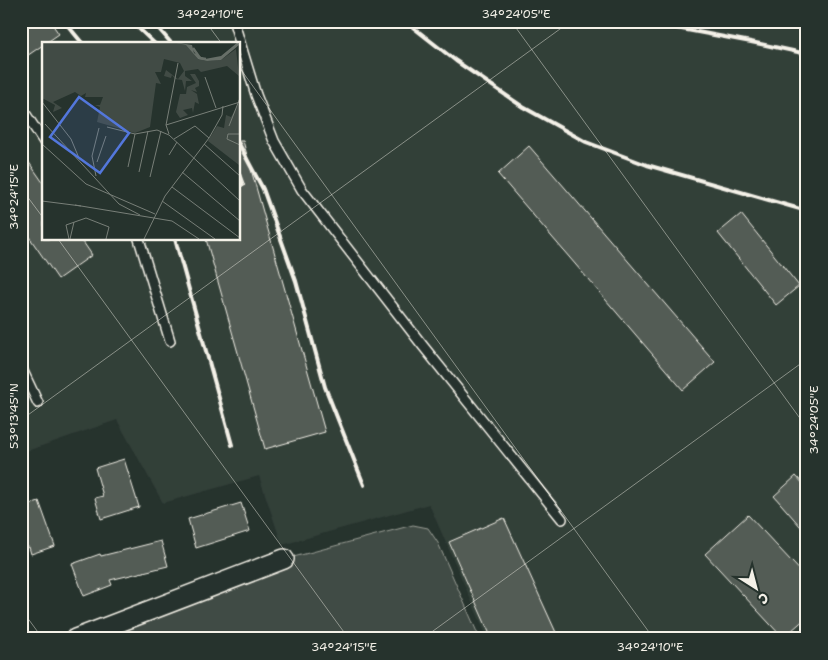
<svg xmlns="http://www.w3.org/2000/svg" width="828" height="660" font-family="'Shantell Sans',sans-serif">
<rect width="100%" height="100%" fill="#26332d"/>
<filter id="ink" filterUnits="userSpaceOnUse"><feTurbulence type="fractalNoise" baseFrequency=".02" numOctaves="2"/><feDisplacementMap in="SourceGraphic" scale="10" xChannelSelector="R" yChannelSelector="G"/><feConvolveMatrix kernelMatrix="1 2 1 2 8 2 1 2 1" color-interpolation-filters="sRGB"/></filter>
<g filter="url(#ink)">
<!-- built -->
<path fill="#333f39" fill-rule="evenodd" d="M21,21h786v618h-319l-59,-135 -147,41 -23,-69 -96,27 -46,-83 -96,33zM44,44h195v195h-195z"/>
<!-- green -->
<path fill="#414b45" stroke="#9a9e96" d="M413,525l15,3 10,15 42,96h-405l170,-69z"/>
<!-- building -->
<path fill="#525c55" stroke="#f4f1e8" d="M21,21h29l9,13 -38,26z
M239,141h4l82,291 -60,17 -59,-210h33z
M529,146l186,216 -32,28 -185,-216z
M21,151l23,33v55h37l11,16 -34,24 -37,-54z
M741,214l58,72 -23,19 -58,-72z
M124,459l15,48 -38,12 -6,-21 8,-2 -8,-28z
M796,476l11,12v46l-33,-38z
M39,501l16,45 -24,8 -2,-7 -8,2v-42z
M241,503l9,28 -54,17 -8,-29z
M748,515l59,63v39l-24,21 -78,-84z
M504,518l55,121h-67l-43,-97z
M161,541l7,25 -58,14 2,5 -28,11 -12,-32 28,-10 1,2z"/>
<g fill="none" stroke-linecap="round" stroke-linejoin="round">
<!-- service casing -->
<g stroke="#f4f1e8" stroke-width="12">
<path id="service" d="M234,21l1,5 21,69 18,46 28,49 121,156 139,173
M21,107l23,35
M139,239l31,102
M21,367l17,36"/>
</g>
<!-- minor casing -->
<g stroke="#f4f1e8" stroke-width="22">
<path id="minor" d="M75,639l209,-80"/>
</g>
<!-- path -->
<path stroke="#f4f1e8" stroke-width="3" stroke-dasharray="4 4" stroke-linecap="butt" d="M144,632l10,7"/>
<!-- service -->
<use href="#service" stroke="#26332d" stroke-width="9"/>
<!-- minor -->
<use href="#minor" stroke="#26332d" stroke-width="19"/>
<!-- rail -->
<path stroke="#f4f1e8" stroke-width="4" d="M64,21l19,23
M131,21l24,23
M152,21l20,23
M405,21l51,40 67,46 63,35 61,23 160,46
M639,21l112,21 56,12
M239,144l24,45 33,92 29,106 39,98
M239,174l4,11
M175,239l57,206"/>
</g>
</g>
<!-- ticks -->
<path fill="none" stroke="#f4f1e8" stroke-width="1" stroke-opacity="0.45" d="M205,21l17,23M511,21l296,407M239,67l415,572M21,188l23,31M58,239l291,400M21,420l550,-399M21,609l22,30M422,639l385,-280"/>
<!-- overview -->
<g transform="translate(42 42)">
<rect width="198" height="198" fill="#26332d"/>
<path d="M0,0h130l15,3 11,14 9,2 14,-1 15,-11 3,27 -12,-10 -26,6 -3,-3 -13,2v5l7,5h-6l-1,10 -3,-11 -7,-1 -3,-4 -1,3 -7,-2 2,-6 12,9 6,-8 -4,-8 -16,-4 -3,13h-6l6,12 -5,-1 -6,44 -15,6 -38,-11 3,-15 -5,-2h5l3,-8h-18l1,-4 -5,3 -6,-4 -22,10 9,6 -9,4 2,-7 -13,-7zM148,32h5l4,7v5l-4,2 2,4 -6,-2 6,4 2,10 -4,-2 -2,11 -1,-5 -9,2 5,5 -8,3 -4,-6 4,-18h6l1,-7 9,-4zM197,61v62l-31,-24 9,-15 7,2 2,-13 5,2z" fill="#414b45"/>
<path d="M130,0l20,3 2,8 11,6 16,-3 17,-14 1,3 -18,15 -14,1 -9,-2 -12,-14z" fill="#676f68"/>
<path fill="none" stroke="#676f68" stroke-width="2.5" d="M151,6l7,10 6,1"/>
<path fill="none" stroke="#787f78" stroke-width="1" d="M163,35l11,31M0,60l29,37 8,19M3,82l74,80 21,11M124,83l74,-23M187,84l11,-28M65,85l28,7 22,-4 12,5 71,66M127,92l-3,-9 12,-62M198,92h-12l-1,5 13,6M132,97l21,-13 14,12M0,102l44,40 69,30M162,102l36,32M127,113l8,-13M55,120l9,-26M86,125l7,-33M97,130l9,-41M140,130l58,49M54,134l-4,-20 7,-28M108,135l11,-46M130,145l68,51M0,159l39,5M120,159l53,38M33,163l97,16 27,18M27,197l-3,-14 20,-7 23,9 -3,12M28,197l4,-17M102,197l21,-43 44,-58 13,-23 1,-9"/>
<path fill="#5377dc" fill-opacity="0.15" stroke="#5377dc" stroke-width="2.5" d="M37,55l50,36 -29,40 -50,-36z"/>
<rect width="198" height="198" fill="none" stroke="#f4f1e8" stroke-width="2.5"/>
</g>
<!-- margin -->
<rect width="828" height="660" fill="none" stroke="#26332d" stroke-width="55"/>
<!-- north arrow -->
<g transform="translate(756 588) rotate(144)" stroke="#26332d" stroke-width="4" paint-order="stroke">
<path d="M0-4L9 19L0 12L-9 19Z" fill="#f4f1e8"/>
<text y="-8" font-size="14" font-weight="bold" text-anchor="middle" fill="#f4f1e8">С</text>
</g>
<rect x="28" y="28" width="772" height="604" fill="none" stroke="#f4f1e8" stroke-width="2"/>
<g font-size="12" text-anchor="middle" fill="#f4f1e8">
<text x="210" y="18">34°24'10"E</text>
<text x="516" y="18">34°24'05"E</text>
<text transform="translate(14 197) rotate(-90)" y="4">34°24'15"E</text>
<text transform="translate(14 416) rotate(-90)" y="4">53°13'45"N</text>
<text transform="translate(814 420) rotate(-90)" y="4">34°24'05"E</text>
<text x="344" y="651">34°24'15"E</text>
<text x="650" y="651">34°24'10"E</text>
</g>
</svg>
